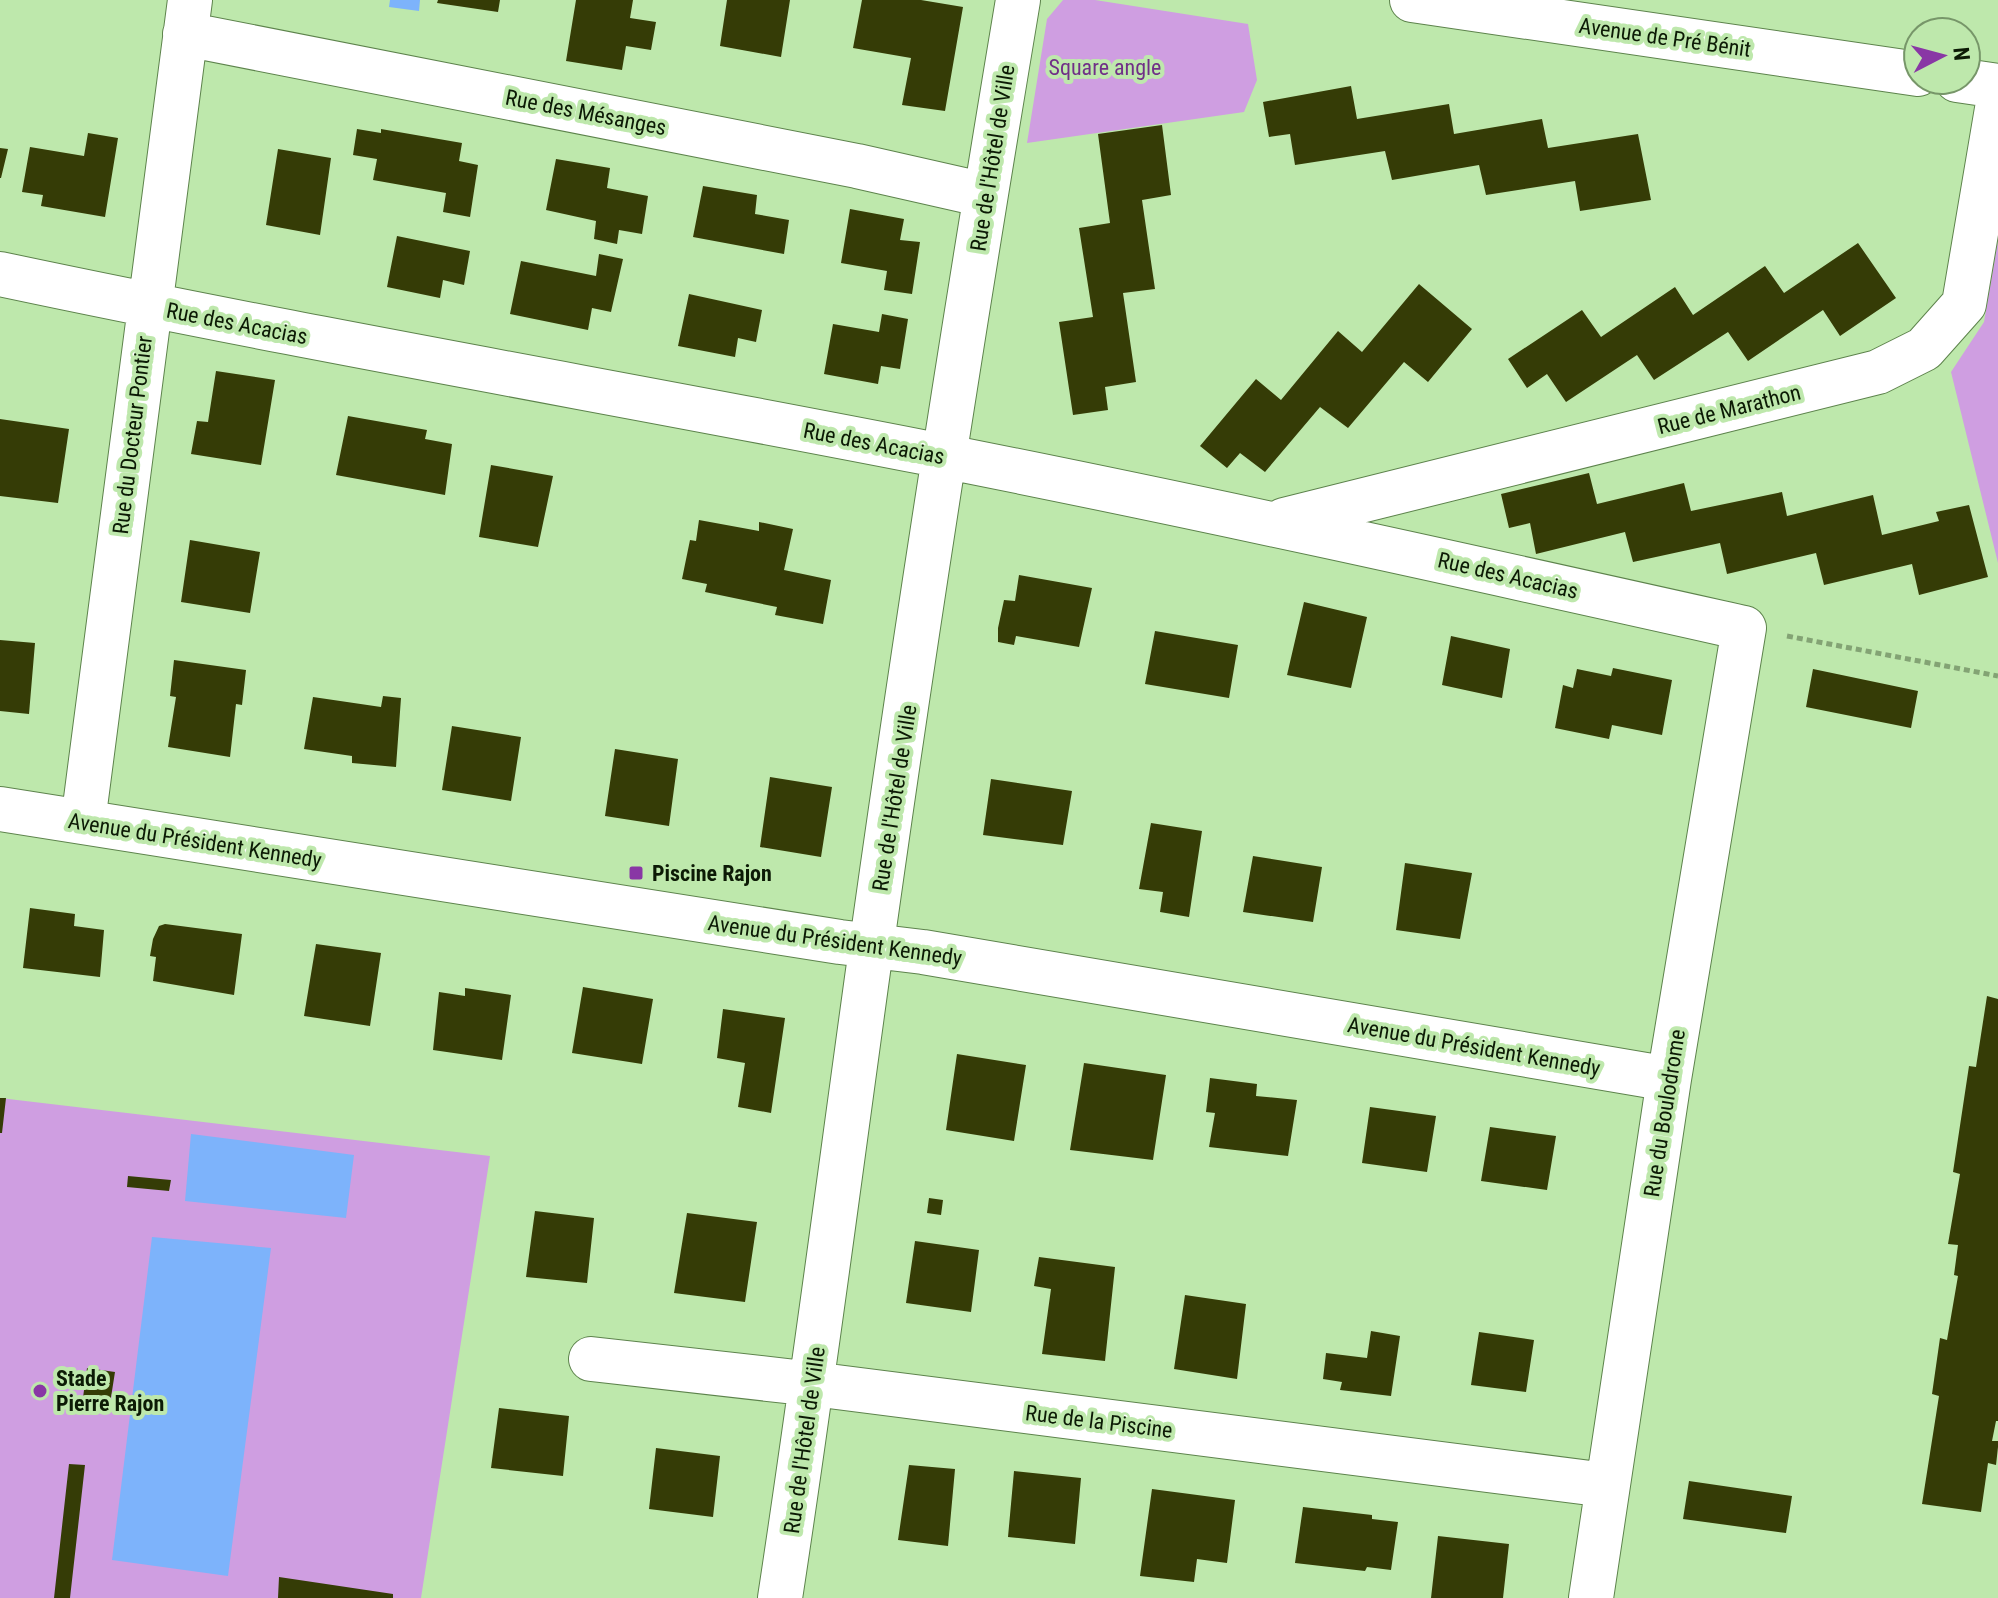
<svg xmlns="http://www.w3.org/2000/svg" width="1998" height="1598" font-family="'Roboto Condensed',sans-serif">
<rect width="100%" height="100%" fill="#bee8ac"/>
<!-- green -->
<path fill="#cf9ee1" d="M1063,0h32l153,24 9,56 -13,32 -217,31 20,-124z
M1998,241v322l-47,-191 33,-50z
M0,1098l490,58 -69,442h-421z"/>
<!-- water -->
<path fill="#7db3fb" d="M390,0h30l-1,11 -30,-4z
M191,1134l163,21 -8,63 -161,-17z
M152,1237l119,11 -43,328 -116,-16z"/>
<!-- building -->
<path fill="#353c06" d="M438,0h62l-2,12 -61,-9z
M576,0h57l-3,18 26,4 -5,28 -25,-4 -4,24 -56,-9z
M727,0h63l-9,57 -61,-11z
M862,0h59l42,7 -18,104 -43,-6 9,-47 -58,-10z
M1351,86l6,33 92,-15 5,30 88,-15 6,29 90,-14 13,66 -71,11 -5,-30 -89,14 -7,-30 -87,15 -7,-29 -90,14 -5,-31 -21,3 -6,-35z
M1162,125l9,70 -29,5 13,89 -32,4 13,89 -31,5 3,23 -35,5 -14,-93 34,-5 -14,-89 31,-5 -12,-89z
M357,129l24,4v-4l81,14 -3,18 19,4 -8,52 -27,-5 3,-19 -73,-13 4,-21 -24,-4z
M88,133l30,5 -13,79 -64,-11 2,-11 -21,-3 8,-45 54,9z
M0,148l8,1 -7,29h-1z
M278,149l53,9 -11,77 -54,-10z
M556,159l54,9 -3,20 41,8 -6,38 -23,-4 -2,14 -23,-5 2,-18 -50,-11z
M703,186l54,9 -2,19 34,6 -5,34 -91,-17z
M850,209l54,10 -4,21 20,2 -8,52 -28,-4 3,-19 -46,-8z
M397,236l73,15 -6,34 -21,-5 -3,18 -53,-11z
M1858,243l38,55 -56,38 -17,-26 -75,51 -20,-29 -74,48 -17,-25 -71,47 -19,-28 -20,14 -19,-29 74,-49 19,27 74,-50 18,28 72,-49 19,27z
M599,254l24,5 -12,53 -19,-4 -4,22 -78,-16 11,-53 75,15z
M1419,284l53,45 -44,53 -24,-20 -56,66 -28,-21 -55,65 -25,-19 -13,15 -27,-22 56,-67 25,21 57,-69 24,21z
M689,294l73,16 -6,32 -18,-4 -3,19 -57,-11z
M882,314l26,5 -8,50 -19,-3 -3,18 -54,-10 9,-50 46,8z
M216,371l59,9 -14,85 -70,-11 6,-33 11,1z
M348,416l79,14 -2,9 27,5 -7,51 -109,-20z
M0,419l69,10 -11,74 -58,-7z
M491,465l62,11 -15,71 -59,-10z
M1589,473l8,31 87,-21 7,28 91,-19 5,24 86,-21 9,40 57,-14 -3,-9 33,-7 19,72 -69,18 -7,-31 -88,21 -8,-32 -89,21 -7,-31 -87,19 -8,-30 -89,22 -6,-31 -21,5 -8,-34z
M699,520l60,11v-9l34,7 -9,41 47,10 -8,44 -48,-9 2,-8 -72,-15 2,-8 -25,-5 8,-39 6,1z
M190,540l70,12 -10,61 -69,-11z
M1019,575l73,13 -13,59 -63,-11 -2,9 -16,-3v-14l6,-28 11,1z
M1304,602l63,15 -16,71 -64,-13z
M1155,631l83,14 -9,53 -84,-14z
M1451,636l59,13 -8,49 -60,-13z
M0,640l35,3 -6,71 -29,-3z
M174,660l72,10 -4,35 -6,-1 -6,53 -62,-10 8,-50 -6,-1z
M1613,668l59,12 -10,55 -50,-10 -3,14 -54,-11 8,-43 10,3 4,-19 34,7z
M1813,669l105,22 -7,37 -105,-21z
M383,696l18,2 -5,69 -44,-4v-7l-48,-7 9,-52 68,10z
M452,726l69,11 -10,64 -69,-11z
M615,749l63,10 -9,67 -64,-10z
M770,777l62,10 -11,70 -61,-10z
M991,779l81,12 -9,54 -80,-10z
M1151,823l51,8 -13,86 -29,-5 3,-20 -24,-3z
M1253,856l69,11 -9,55 -70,-10z
M1405,863l67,10 -12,66 -64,-9z
M30,908l45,6 -1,12 30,4 -4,47 -77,-9z
M165,924l77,10 -8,61 -81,-14 3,-24 -6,-1 3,-17 6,-13z
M316,944l65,9 -11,73 -66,-10z
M583,987l70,12 -11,65 -70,-11z
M465,988l46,7 -9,65 -69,-10 6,-58 26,4z
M1987,996l11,3v422h-2l-4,20h6v6l-2,18 -8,-2 -7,49 -59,-8 17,-108 -7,-2 8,-56 7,2 11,-64 -4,-1 4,-30 -10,-1 12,-70 -7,-2 16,-106 7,1z
M723,1009l62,9 -14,95 -33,-6 7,-44 -28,-5z
M957,1054l69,11 -12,76 -68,-11z
M1084,1063l82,12 -13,85 -83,-10z
M1210,1078l47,6 -1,12 41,4 -9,56 -79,-9 6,-34 -9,-1z
M0,1098h6l-4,35h-2z
M1370,1107l66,9 -9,56 -65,-9z
M1490,1127l66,9 -9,54 -66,-9z
M128,1176l43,4 -2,11 -42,-4z
M929,1198l14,2 -2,15 -14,-2z
M535,1211l59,7 -7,65 -61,-6z
M687,1213l70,9 -12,80 -71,-9z
M915,1241l64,9 -8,62 -65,-9z
M1039,1257l76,10 -10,94 -63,-7 9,-65 -17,-3z
M1185,1295l61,9 -9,75 -63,-10z
M1371,1331l29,5 -9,60 -51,-6 2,-8 -19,-3 3,-26 41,5z
M1479,1332l55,8 -8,52 -55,-7z
M87,1368l28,4 -6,38 -27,-5z
M499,1408l70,8 -6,60 -72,-8z
M656,1448l64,8 -7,61 -64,-8z
M69,1464l16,1 -15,133h-16z
M909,1465l46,4 -7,77 -50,-6z
M1014,1471l67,7 -6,66 -67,-7z
M1689,1481l103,15 -6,37 -103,-14z
M1152,1489l83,11 -8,63 -30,-4 -3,23 -54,-6z
M1303,1507l69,8v4l26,3 -7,48 -24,-3 -2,4 -70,-8z
M1438,1536l71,8 -6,54h-72z
M279,1577l114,17v4h-115z"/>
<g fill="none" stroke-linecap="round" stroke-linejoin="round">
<!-- minor casing -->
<g stroke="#5d834c" stroke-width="46">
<path id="minor" d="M1412,0l506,74
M185,34l672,132 128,29
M1957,80l41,6
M0,274c306,65 615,118 922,178 275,54 548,115 822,176l-75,451 -78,519
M1284,520l594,-148 46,-23 40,-45 34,-201
M0,809l840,133 83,10 746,127
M83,822l107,-822
M591,1359l222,25 793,101
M780,1598c32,-209 59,-418 88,-627 45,-324 96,-648 150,-971"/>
</g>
<!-- path -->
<path stroke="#83a374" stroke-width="5" stroke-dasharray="6 4" stroke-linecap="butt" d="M1787,636l211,40"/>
<!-- minor -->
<use href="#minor" stroke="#fff" stroke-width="44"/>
</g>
<!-- markers -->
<g fill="#8937a5" stroke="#bee8ac" stroke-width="3">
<rect x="628" y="865" width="16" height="16" rx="4"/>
<circle cx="40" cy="1391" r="8"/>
</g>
<g text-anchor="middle" stroke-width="8" stroke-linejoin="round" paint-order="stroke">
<!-- street labels -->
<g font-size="22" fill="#0c1a05" stroke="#bee8ac">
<text transform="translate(1665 37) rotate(8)" y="8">Avenue de Pré Bénit</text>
<text transform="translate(586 112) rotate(11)" y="8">Rue des Mésanges</text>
<text transform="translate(992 158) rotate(-81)" y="8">Rue de l'Hôtel de Ville</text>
<text transform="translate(237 323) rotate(11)" y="8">Rue des Acacias</text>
<text transform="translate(1729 409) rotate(-14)" y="8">Rue de Marathon</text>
<text transform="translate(132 435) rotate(-83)" y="8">Rue du Docteur Pontier</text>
<text transform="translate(874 443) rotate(11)" y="8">Rue des Acacias</text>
<text transform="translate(1508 575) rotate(13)" y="8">Rue des Acacias</text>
<text transform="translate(894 798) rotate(-81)" y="8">Rue de l'Hôtel de Ville</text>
<text transform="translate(195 840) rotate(9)" y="8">Avenue du Président Kennedy</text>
<text transform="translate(835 940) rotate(8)" y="8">Avenue du Président Kennedy</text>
<text transform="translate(1474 1046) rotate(10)" y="8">Avenue du Président Kennedy</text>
<text transform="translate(1664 1113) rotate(-81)" y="8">Rue du Boulodrome</text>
<text transform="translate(1099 1421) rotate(7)" y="8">Rue de la Piscine</text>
<text transform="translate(804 1440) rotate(-82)" y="8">Rue de l'Hôtel de Ville</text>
</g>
<!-- park labels -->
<g font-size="22" fill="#702f87" stroke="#bee8ac">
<text x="1105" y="75">Square angle</text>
</g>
<!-- poi labels -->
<g font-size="22" font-weight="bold" fill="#0c1a05" stroke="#bee8ac" text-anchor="start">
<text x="652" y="881">Piscine Rajon</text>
<text x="56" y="1386">Stade<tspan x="56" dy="25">Pierre Rajon</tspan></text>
</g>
</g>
<!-- north arrow -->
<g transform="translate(1942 56) rotate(84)"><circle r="38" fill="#bee8ac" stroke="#779669" stroke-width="2"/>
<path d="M0-6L14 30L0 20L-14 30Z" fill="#8937a5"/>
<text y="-12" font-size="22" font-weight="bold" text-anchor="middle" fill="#0c1a05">N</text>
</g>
</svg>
